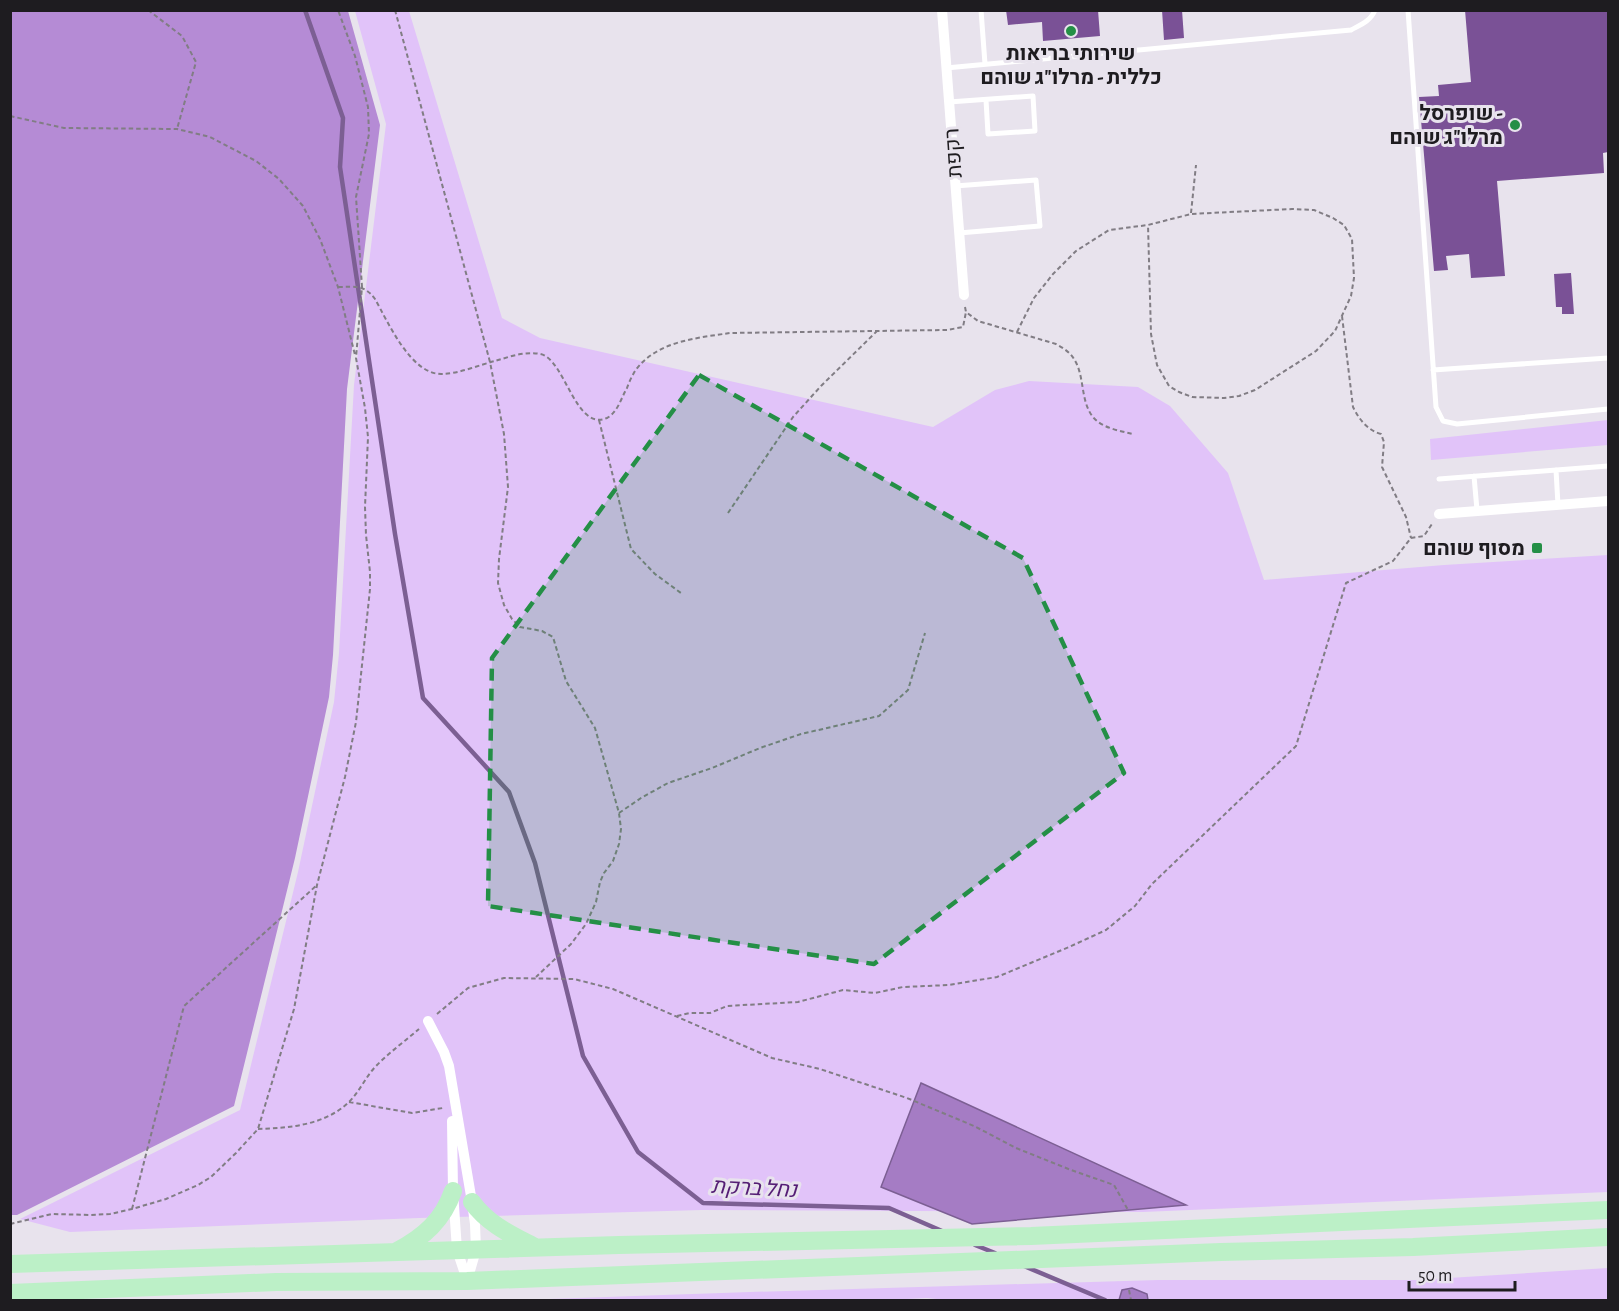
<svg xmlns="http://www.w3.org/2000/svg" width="1619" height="1311" font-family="'Alegreya Sans',Heebo,sans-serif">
<rect width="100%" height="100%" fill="#e8e3ed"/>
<!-- green -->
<path fill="#e1c3f9" d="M355,11h54l93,307 38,20 393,89 62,-37 34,-9 109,6 32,19 58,67 36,107 180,-15 164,-10v637l-465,20 -441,-2 -283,8 -349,14 -50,-13 220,-109 58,-238 36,-170 5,-49 15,-268 32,-261z
M1608,420v25l-177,15 -1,-21z
M1608,1268v32h-662l-19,-2 -39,2h-368l230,-8 408,-12h258z"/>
<!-- forest -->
<path fill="#b58bd5" d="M11,10l337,1 32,114 -33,264 -14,266 -4,42 -34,161 -61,248 -217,109h-7z"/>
<!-- water -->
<path fill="#a57cc4" stroke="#7c5f93" stroke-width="1.5" d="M921,1083l265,122 -214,19 -91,-37z
M1132,1288l15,6 1,6h-29l3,-10z"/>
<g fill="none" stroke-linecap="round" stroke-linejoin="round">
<!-- stream -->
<path stroke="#7c5f93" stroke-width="4.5" d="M305,10l38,108 -3,49 55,367 28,164 86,94 26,71 48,193 55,96 65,51 186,5 53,23
M975,1245l20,8
M1024,1266l81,34"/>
</g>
<!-- building -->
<path fill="#7a5196" d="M1006,10h92l2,26 -57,5 -1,-19 -34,3z
M1162,10h20l2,28 -20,2z
M1465,10h143v142l-5,1 1,20 -107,8 8,95 -34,2 -2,-24 -23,2 2,14 -14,1 -15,-174 20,-1 -1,-11 33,-3z
M1571,273l3,41h-12v-7h-6l-2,-33z"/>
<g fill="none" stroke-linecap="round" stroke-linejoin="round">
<!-- path -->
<path stroke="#817d84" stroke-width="2" stroke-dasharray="4.5 3" stroke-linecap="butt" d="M148,10l34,26 14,26 -19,67
M395,10l95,352 14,72 4,53 -9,72 -1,24 6,22 8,14 8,8 22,4 11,6 13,44 29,47 24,85 2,16 -2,15 -6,17 -9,12 -4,9 -4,20 -10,22 -15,20 -35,33
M10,116l54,12 113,1 33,8 46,24 23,18 24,27 17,33 18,48 17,68
M1191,213l5,-48
M338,287c17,0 26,-3 37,12 13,23 36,76 67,75 16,0 37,-9 53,-13 14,-4 29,-10 45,-7 25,4 35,78 67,64 11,-6 14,-20 20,-30 2,-6 5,-12 8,-17 21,-30 62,-33 95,-38l217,-3 16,-3 3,-15
M965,307l1,5 12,9 78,23c7,4 14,8 18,15 12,18 5,47 23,62 10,8 24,10 36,13
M1342,316l11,91c6,12 14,23 28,27l3,8 -2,25 24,50 5,21
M1017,332l17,-34 19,-24 23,-23 33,-21 39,-5 43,-11 101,-5 22,1 19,8 11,7 8,14 2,39 -3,18 -16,35 -19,20 -61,39 -16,6 -15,2 -32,-1 -13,-5 -10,-6 -12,-21 -6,-31 -3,-109
M599,420l32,129 24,25 26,19
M728,513l65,-96 28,-31 56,-55
M619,813l22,-15 27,-15 44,-15 48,-20 41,-14 78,-18 29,-26 17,-57
M437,1014l31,-26 36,-10 70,1 39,10 159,69 48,11 87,29 67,28 42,22 55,22 43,15 14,25
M677,1016l13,-3h20l17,-7 71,-4 45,-12 32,3 28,-6 46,-2 48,-8 72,-30 37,-17 29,-24 17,-22 144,-138 50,-163 47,-22 18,-23 13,-2 8,-12
M349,1102l63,11 31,-5
M258,1129c32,-1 67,-4 91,-27 11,-11 17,-26 28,-37 13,-13 28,-24 42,-36
M132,1209l52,-203 133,-121
M10,1224l42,-10 39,1 19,-1 22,-5 34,-10 32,-14 13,-8 25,-24 22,-24 36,-120 23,-124 28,-108 11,-55 14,-133v-17l-4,-37 -1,-28 3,-70 -3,-29 -9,-50 6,-71 -6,-90 13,-63 -1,-27 -13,-51 -17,-46
M1129,1290l2,10"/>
<!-- service -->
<path stroke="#fff" stroke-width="5" d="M981,10l4,54
M1408,10l28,397 7,14 14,3 151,-15
M946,68l405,-38c9,-5 20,-9 24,-20
M949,102l84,-6 2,35 -47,3 -2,-34
M955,186l81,-6 4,46 -81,7
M1433,370l175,-12
M1556,470l2,35
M1474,476l3,34
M1439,479l169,-13"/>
<!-- minor -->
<path stroke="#fff" stroke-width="10" d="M942,10l22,285
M1439,514l169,-13
M428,1021l16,31 5,14 23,136 3,22 1,26 -9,31
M452,1121l1,70 4,59 10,30"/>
<!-- primary -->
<path stroke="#bcf0c7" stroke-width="18" d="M472,1202c16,22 38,32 61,44
M397,1251c27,-14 46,-31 56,-60
M10,1264l609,-19 412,-9 577,-26
M10,1293l266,-11 191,-1 754,-29 192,-5 195,-10"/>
</g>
<!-- marked area -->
<path fill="#248f46" fill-opacity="0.2" stroke="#248f46" stroke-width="4.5" stroke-dasharray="12 8" stroke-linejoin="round" d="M699,375l324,183 101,215 -250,191 -386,-58 4,-248z"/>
<!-- markers -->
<g fill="#248f46" stroke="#e8e3ed" stroke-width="2">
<circle cx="1071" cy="31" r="6"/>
<circle cx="1515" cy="125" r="6"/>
<rect x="1531" y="542" width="12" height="12" rx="3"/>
</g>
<g text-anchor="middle" stroke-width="6" stroke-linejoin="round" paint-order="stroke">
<!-- poi labels -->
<g font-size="21" font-weight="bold" fill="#1e1c20" stroke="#e8e3ed" text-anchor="end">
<text x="1071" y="60" text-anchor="middle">שירותי בריאות<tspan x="1071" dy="24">כללית - מרלו"ג שוהם</tspan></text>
<text x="1503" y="120">שופרסל -<tspan x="1503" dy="24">מרלו"ג שוהם</tspan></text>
<text x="1525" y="555">מסוף שוהם</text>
</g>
<!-- street labels -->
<g font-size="21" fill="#1e1c20" stroke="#e8e3ed">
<text transform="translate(953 153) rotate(-94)" y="7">רקפת</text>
</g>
<!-- water labels -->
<g font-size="22" font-style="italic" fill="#551e75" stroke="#e8e3ed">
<text transform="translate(754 1187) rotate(3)" y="8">נחל ברקת</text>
</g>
</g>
<!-- border -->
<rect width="1619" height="1311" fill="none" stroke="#1e1c20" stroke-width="24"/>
<!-- scale -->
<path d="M1409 1281v9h106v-9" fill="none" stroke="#1e1c20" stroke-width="3"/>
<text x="1418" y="1281" font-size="18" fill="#1e1c20" stroke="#e8e3ed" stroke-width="4.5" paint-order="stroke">50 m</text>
</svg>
